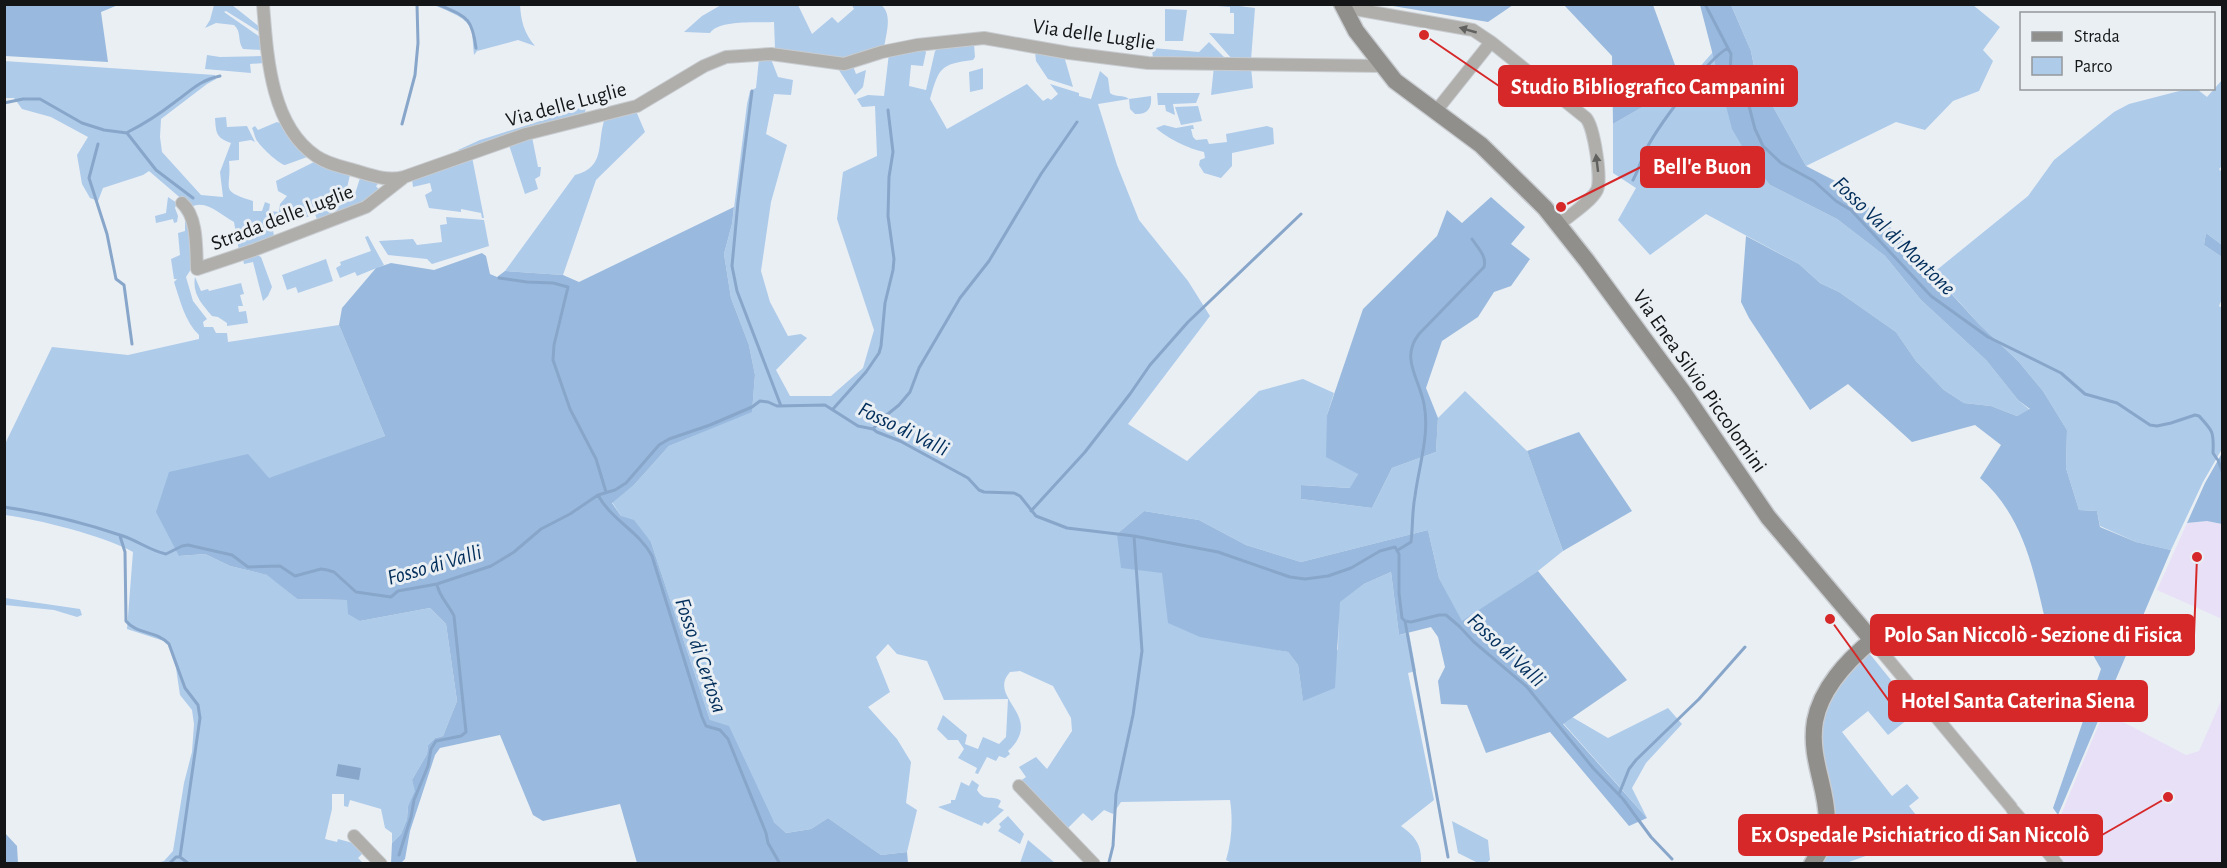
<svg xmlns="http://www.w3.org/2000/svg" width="2227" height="868" font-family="'Alegreya Sans',sans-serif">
<rect width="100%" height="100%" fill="#eaeff4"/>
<!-- education -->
<path fill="#e8e0f6" d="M2207,521l15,3v95l-65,-29 30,-67z
M2221,701h1v158l-2,4h-155l-4,-5 5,-8v-5l-4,-8 2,-3 -7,-10 47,-112 82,43 13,-4z"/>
<!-- green -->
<path fill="#aecbea" d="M214,5h18l29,23v5l-35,-22 -2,1 36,25 1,13 -18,-1c-6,-8 -1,-17 -9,-24l-18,-2 -11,5 5,-8z
M434,5h86c1,16 4,28 15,41l-17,-6 -41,11 -3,4c-1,-8 -1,-18 -3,-26 -4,-12 -26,-19 -37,-24z
M721,5h77l14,29 20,-17 6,6 16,-14 -2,-4h29c12,9 5,29 3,43l-34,12 -75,-11 -1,-27c-15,1 -55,-3 -64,11l-26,-1 18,-16z
M1205,5h26l24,3 -4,52 -19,-1 -23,-26 25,1v-21h-4v-6z
M1731,5h242l27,22 -17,23 10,11 -14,30 -26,10 -28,29 -29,-8 -90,44 -35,-63 -14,-22 -6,-30z
M1165,9l22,1 -4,31h-18z
M1209,42l17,17h-73l-1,-11 47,4z
M974,44l1,13 -2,3c-33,4 -34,8 -43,39l17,30 80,-45 16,17 5,-3 3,2 7,-6 -8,-10 29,9v3l12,3 9,-28 8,7 2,15c6,5 13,1 19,6l22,-3c1,12 -3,19 -16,18l-5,-5 -1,-10 -31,5 19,61 22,55 49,61 22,35 -82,108 59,37 72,-70 44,-12 31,14 -7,22 31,59 -7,14 -50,-3v14l71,9 20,-40 44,-16 2,-34 27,-27 62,60 36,100 -25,20 -76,51 -23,-44 -11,-48 -127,32 -55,-17 -47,-25 -55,-9 -27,23 45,38 101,75 25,5 10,13 5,35 35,-51 1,-47 25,-18 27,-12 8,63 10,-2 7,38 -8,2 26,127 -33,26c14,10 21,19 20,37h-189l-6,-3c6,-19 7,-41 4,-60l-109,2 -8,12 -9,-4 -12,11 -9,-8 -17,17 -47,-48 7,-5 -7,-10 17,-10 11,12 25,-38 -1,-13 -18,-32 -33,-15 -10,1c-24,26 36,44 -2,79l2,3 -5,4 -6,-2 -3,5 -9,-4 -9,17 -3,-1 2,-5 -19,-10 6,-9 -6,-9h-10l-11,-11 6,-14 24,20 -2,9 13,5 5,-12 16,7 7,-7 2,-38 -64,1 -17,-39 -30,-7 -9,-10 -12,13 14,35 -22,15 29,32 14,23 -5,41 11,7 -10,42 -26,3 -53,-37 -17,11 -25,4 -12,-11 -64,-102 -59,-178 -30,-26 -9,-14 22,-17 35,-39 83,-35 3,-36 -6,-30 -18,-47 -7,-44 8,-30 15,-120 3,-13 6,-3 3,-29h12l7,18 15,3 -2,15 -17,-1 -8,40 21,11 -16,57 -10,69 9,31 18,34 13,-2 6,4 -31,32 14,26h41l32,-28 11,-38 -37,-111 6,-47 34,-16 -2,-50 -13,1 -5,-8 11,-4 16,1 5,-43 33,-6 4,5 -3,14 -12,-1 -2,21 17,4 9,-39 6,-5z
M1035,51l29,5 9,31 -25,-8 -12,-18z
M1713,52l7,24 33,89 17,20 67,34 48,37 36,44 65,60 32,40 12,10 -13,6 -26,-10 -27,-3 -20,-13 -28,-29 -20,-29 -57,-40 -19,-9 -21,-19 -93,-50 -56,41 -32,-35 18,-32 -23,-15v-49l33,-19 10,-27 19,-13 9,12 5,2z
M207,55l13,2 43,-1 2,7 -15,1 1,9 -46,-4z
M4,61l211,14 1,4 -9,5 -46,35 -1,18 2,15 39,43 22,2 -3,-25 11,-29c-15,-5 -15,-10 -16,-25l11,-1 1,10 20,-1 8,16 -4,-2 -12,2v18l-10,1c3,29 -11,29 24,40v10h9l3,-9 5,2 -1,7 10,1 1,-8 7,-8 -9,-5 -2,-10 40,-20 31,11 3,3 -4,17 9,2 5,-16 20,4 -4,4 4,5 -13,10 -49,21 -3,-8 -42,16 1,6 -35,15 -5,-29c-14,-7 -27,-23 -43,-15l-42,-36 -6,4 -40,13 -5,13 -8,-3 -8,-14 -5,-29 11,-18 -37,-20 -29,-8 -8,-11h-9z
M853,66l3,8 10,-4 -3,17 -8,8 -18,-28z
M1214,66l37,1 2,21 -42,7z
M983,68v21l-13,3 -1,-20z
M2222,80v86l-3,3 3,3v73l-16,-12 -2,12 18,12v42l-3,7 3,2v141l-19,33 -32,68 -35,-8 -36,-16 -3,-15 -18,-1 -13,-42 1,-38 -24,-39 -24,-29 -40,-38 -46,-51 95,-77 26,-36 60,-48 15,-8 58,-15h10l10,8z
M1200,93l-4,10 -23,1 2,11 -9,-4 -1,-6h-7l-1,-12z
M586,105l-1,8 -124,39 -3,-2 22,-10 98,-31 3,-3z
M1198,106l4,15 -21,4 -6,-18z
M636,111l9,21 -49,48 -33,95 -58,-4 70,-96c32,-8 21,-33 30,-57z
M277,122l5,2 28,32 -25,9c-6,-1 -23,-17 -27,-23 -3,-3 -4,-10 -6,-14l3,-2 3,4z
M1164,125l12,3 17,-3 1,4h-3l2,8 3,3 11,-1 2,5 18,-2 -1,-8 41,-8 6,2 1,16 -42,9v13l-11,12 -17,-5 -5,-8 1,-5 5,-2 -1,-6c-15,-3 -37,-14 -48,-24z
M532,137l6,30h3l-1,9 -5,3 3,10 -13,5 -16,-49z
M472,157l12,61h-2l-1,-5 -20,-4v3l-32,-4 -4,-13 7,-4 -2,-8 -17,4 -1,-8z
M168,197l9,6 -2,5 3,8 -1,6 -3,1 -1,-4 -17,4 -1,-7 11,-3z
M183,208l4,9 6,49 -7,11 7,24 14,18 -4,3 1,5h9l3,6h11l1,9 111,-17 46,111 -116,43 -90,77 26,-2 25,12 38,9 29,24 50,1 13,21 70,-13 16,16 11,77 -14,35 -8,2 -7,7 -1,9 -15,26 4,11 -8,15 -1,13 -6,15 -9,9v-10l-7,-5 -4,-19 -31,-9 -2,7 -4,-1v-12h-12v15l-7,30 12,3 1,-3 15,4 10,10 -5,5 5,5h-206l7,-2 9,-10 11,-68 8,-31 2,-28 -2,-14 -12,-15 -4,-27 -9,-26 -40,-13 6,-77c-31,-17 -93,-32 -128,-37l-1,-69 48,-99 76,8 71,-16v-4c-14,-13 -19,-35 -25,-53l3,-3h-3l-3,-20 9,-4 -2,-22 7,-2v-12l-5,-8z
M446,217l38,3 5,26 -57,18 -5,-5 -39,-4 -9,-14 34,-2 4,6 25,-3 -2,-17 7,-1z
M368,236l16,29 -27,11 -2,-4 -15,6 -4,-10 5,-3 -1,-3 31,-11 -6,-14z
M257,255l4,2 11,30 -4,9 -5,5 -10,-39 -9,2 -1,-5z
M326,259l7,22 -35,12 -2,-6 -9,3 -5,-15z
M195,277l6,14 7,-2 1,2 32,-8 3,11 -4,1 3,11h-5l1,6 7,-1 2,12 -21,3v-3l-9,-6 -6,-1c-10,-12 -20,-22 -17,-39z
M5,598l75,11 2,6 -5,2 -23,-7 -49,-5z
M1869,653l48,59 -29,23 -20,-24 -26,21 50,64 15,-12 12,14 -10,8 21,27 -84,30 -25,1c5,-10 11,-19 13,-30 7,-40 -26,-82 -11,-123 10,-24 28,-40 46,-58z
M1668,708l14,16 -36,39 -14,25 15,30 -84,-95 9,-6 36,21z
M972,780l7,5 -2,5c8,13 15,4 24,11l-3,6 6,3 -16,14 -4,-2 -2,4 -44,-19 13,-4v-3h4l6,-18 8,4z
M1008,816l16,18 -4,10 -22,-13 3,-4 -2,-3z
M1452,821l36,19 2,20 -4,3h-8l-20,-10z
M1028,840l27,23h-35z"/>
<!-- forest -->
<path fill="#99bade" d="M4,5h114l-17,7 7,50 -103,-6z
M1387,5h126l-25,17z
M1564,5h89l22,60 -19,13 -10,27 -33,19 -1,-68z
M1700,5h31l20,46 6,31 14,21 35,63 41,21 43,40 89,97 40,38 24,29 24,39 -1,38 13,42 18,1 3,16 36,15 35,8 -113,265 -5,-7 48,-139 -26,-46 -26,13c-14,-57 -22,-117 -69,-158l21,-33 -26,-20 -63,17 -64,-58 -38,26 -61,-92 -8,-16 5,-66 53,28 21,19 19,9 57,40 20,29 28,29 20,13 27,3 26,10 13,-7 -12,-9 -32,-40 -65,-60 -36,-44 -48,-37 -67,-34 -17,-20 -21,-36z
M1491,197l34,30 -14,17 19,15 -19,27 -17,6 -16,25 -36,24 -16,47 12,30 -2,34 -44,16 -20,40 -71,-9v-14l49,3 8,-14 -32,-17 1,-42 36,-106 74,-73 10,-26 15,13z
M734,207l-2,17 -8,30 7,44 18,47 6,30 -3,37 -83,34 -35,39 -22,18 9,13 13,4 17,22 59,178 19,6 45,96 12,11 25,-4 17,-11 53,37 26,-3 1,11h-271l-17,-59 -77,17 -10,-6 -33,-80 -60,13 -5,7 -25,76 -5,28 -4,4h-10l1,-20 9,-9 6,-15 1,-13 7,-15 -3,-11 15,-26 1,-9 7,-7 8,-2 14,-35 -11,-77 -16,-16 -70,13 -12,-7 -1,-14 -50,-1 -30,-24 -37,-9 -25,-12 -26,2 -23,-44 13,-40 79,-18 21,24 116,-42 -46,-111 3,-17 34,-40 15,-5 43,7 48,-17 4,3 4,18 7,3 8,-6 58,4 16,7z
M2206,233l16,12v12l-18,-12z
M1579,432l53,79 -69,40 -36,-100z
M2222,453v71l-15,-3 -20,2 18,-40z
M1144,511l55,9 47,25 55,17 127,-32 11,48 23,43 76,-50 89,109 -64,44 84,94 -18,8 -79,-94 -64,21 -19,-48 -26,-1 -3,-23 7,-14 -7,-30 -7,-10 -32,8 -8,-63 -27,12 -24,18 -5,86 -32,13 -5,-36 -10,-13 -88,-15 -32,-14 -6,-50 -41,-5 -4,-34z
M4,832l13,14 1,17h-13z"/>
<!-- water -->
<path fill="#88a6ca" d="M338,764l23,4 -2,12 -23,-4z"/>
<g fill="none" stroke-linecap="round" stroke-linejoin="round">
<!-- stream -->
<path stroke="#88a6ca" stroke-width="3" d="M437,4c29,13 35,12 39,44
M1705,4l26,50 -1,20 3,13 15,15 7,27 8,17 18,17 33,18 22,20 15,9 80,86 57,41 73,36 24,21 32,9 33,22 7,1 14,-3 24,-8 4,1c14,15 15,16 14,37l4,6
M752,91l-14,111 -6,64 5,25 44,115
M4,103l19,-4h17l42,24 22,7 23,3 29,37 37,28
M402,124l13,-49 3,-32 -1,-39
M128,132c14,-7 34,-20 47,-30 17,-12 23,-21 45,-26
M98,144l-9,34 18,56 9,45 8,6 8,59
M1633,180c5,-9 7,-17 11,-26 10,-23 63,-95 84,-106
M499,278l28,4 26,1 15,4 -14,58 -1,15 17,49 26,50 10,33
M833,409l33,-37 13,-19 2,-7 4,-43 8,-33 1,-11 -6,-43 1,-39 4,-25 -5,-42
M874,428l4,-6 21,-17 11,-13 9,-24 41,-70 29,-37 52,-87 36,-52
M2218,460l4,11
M598,495c13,25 41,36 54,61l50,161 4,9 14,4 8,9 38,94 2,10 12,21
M4,507c41,6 81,16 119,29 15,5 28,15 43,18l16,-8 6,-1 44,10 16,12 32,-1 15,10 26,-7 6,1 7,2 22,20 35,5 7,-6 39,-7 54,-18 23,-14 27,-23 29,-15 28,-19 17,-5 11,-7 33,-38 10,-6 41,-14 42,-18 8,-6 8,1 9,4 48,-1 33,21 15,3 4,3 23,9 68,37 11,12 5,2 30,1 6,3 16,20 31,12 67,8 84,16 72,25 15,2 23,-3 23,-8 29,-17 15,-4 4,7v39l3,25 3,3 6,1 28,-7h7l13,11 15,16 53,45 66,81 30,31 28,38 21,22
M1031,511l54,-59 45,-58 20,-29 38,-43 113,-108
M120,536l5,16 1,69c10,13 32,10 43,23l16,44 13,17 2,13 -20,139 9,7
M1398,550l13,-8c2,-16 1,-31 4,-46 4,-31 15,-62 9,-92 -5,-26 -24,-46 -5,-70l65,-67c3,-11 -6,-19 -12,-28
M1405,621l43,236
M1619,794l10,-25 7,-9 63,-61 46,-52
M399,855l12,-38 3,-17 14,-34 3,-17 5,-8 25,-5 5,-4 -12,-116c-5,-11 -16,-21 -17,-32
M1109,862l4,-16 3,-52 17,-79 9,-64 -8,-115
M169,864l7,-7h4"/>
<!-- minor casing -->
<g stroke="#c8ccd0" stroke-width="14">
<path id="minor" d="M263,4c4,50 7,121 53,152 10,7 22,10 34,13 18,5 36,13 54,8l122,-43 111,-28 67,-40 22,-9 45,-3 73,10 38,-12 35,-7 67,-7 85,15 79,10 234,3
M1343,7l130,23 18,12 95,76c8,9 16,61 11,72 -6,12 -28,26 -39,35
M1436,111l55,-69
M182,203c16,14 14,46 15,66l57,-19 112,-43 37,-29
M1872,640l139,167
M1019,786l75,78
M2012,809l19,22
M354,836l27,28
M2041,844l16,20"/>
</g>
<!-- secondary casing -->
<g stroke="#c8ccd0" stroke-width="19">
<path id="secondary" d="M1342,4l14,27 39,50 86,64 64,63 42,53 96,131 85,125 104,123c-25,21 -51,48 -57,81 -9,53 33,91 -3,143"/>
</g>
<!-- minor -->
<use href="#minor" stroke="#afaeab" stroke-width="12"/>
<!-- secondary -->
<use href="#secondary" stroke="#908f8b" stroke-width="16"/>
</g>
<!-- one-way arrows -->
<defs><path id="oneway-solid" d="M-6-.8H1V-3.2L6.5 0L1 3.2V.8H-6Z" transform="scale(1.5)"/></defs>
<g fill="#616260">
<use href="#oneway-solid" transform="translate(1468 30) rotate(-164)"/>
<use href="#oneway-solid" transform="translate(1597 163) rotate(-97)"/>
</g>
<g text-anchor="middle" stroke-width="6" stroke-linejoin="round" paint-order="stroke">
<!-- street labels -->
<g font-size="21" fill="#131516" stroke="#eaeff4">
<text transform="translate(1094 34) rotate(8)" y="7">Via delle Luglie</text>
<text transform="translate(566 104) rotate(-15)" y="7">Via delle Luglie</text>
<text transform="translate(282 217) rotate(-21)" y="7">Strada delle Luglie</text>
<text transform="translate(1700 381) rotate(55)" y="7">Via Enea Silvio Piccolomini</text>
</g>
<!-- water labels -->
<g font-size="22" font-style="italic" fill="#012d5a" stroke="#eaeff4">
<text transform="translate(1895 235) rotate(44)" y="8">Fosso Val di Montone</text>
<text transform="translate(904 428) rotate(26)" y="8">Fosso di Valli</text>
<text transform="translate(434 564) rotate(-16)" y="8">Fosso di Valli</text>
<text transform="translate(1507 649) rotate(43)" y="8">Fosso di Valli</text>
<text transform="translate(702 655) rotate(71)" y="8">Fosso di Certosa</text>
</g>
</g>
<!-- callouts -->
<path fill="none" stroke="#d62828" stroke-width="2" d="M1424 35L1499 86M1561 207L1641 167M2197 557L2194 635M1830 619L1889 701M2168 797L2102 835"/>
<g fill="#d62828" stroke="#eaeff4" stroke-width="2">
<circle cx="1424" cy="35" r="6"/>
<circle cx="1561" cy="207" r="6"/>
<circle cx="2197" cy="557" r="6"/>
<circle cx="1830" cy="619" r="6"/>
<circle cx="2168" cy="797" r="6"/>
</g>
<g fill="#d62828" stroke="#d62828" stroke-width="2">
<rect x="1499" y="66" width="298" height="40" rx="6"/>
<rect x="1641" y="147" width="123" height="40" rx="6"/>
<rect x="1871" y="615" width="323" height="40" rx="6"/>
<rect x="1889" y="681" width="258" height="40" rx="6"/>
<rect x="1739" y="815" width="363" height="40" rx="6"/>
</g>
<g font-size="22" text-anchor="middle" font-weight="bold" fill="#fff">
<text x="1648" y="94">Studio Bibliografico Campanini</text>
<text x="1702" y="174">Bell'e Buon</text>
<text x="2033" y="642">Polo San Niccolò - Sezione di Fisica</text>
<text x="2018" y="708">Hotel Santa Caterina Siena</text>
<text x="1920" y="842">Ex Ospedale Psichiatrico di San Niccolò</text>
</g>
<!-- border -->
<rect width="2227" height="868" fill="none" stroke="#131516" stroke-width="12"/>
<!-- legend -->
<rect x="2020" y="12" width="195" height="78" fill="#eaeff4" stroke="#94989b" stroke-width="1.5"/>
<rect x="2032" y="32" width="30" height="9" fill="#908f8b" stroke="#94989b" stroke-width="1.5"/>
<text x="2074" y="42" font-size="18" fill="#131516">Strada</text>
<rect x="2032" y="57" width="30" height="18" fill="#aecbea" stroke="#94989b" stroke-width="1.5"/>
<text x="2074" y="72" font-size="18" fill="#131516">Parco</text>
</svg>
